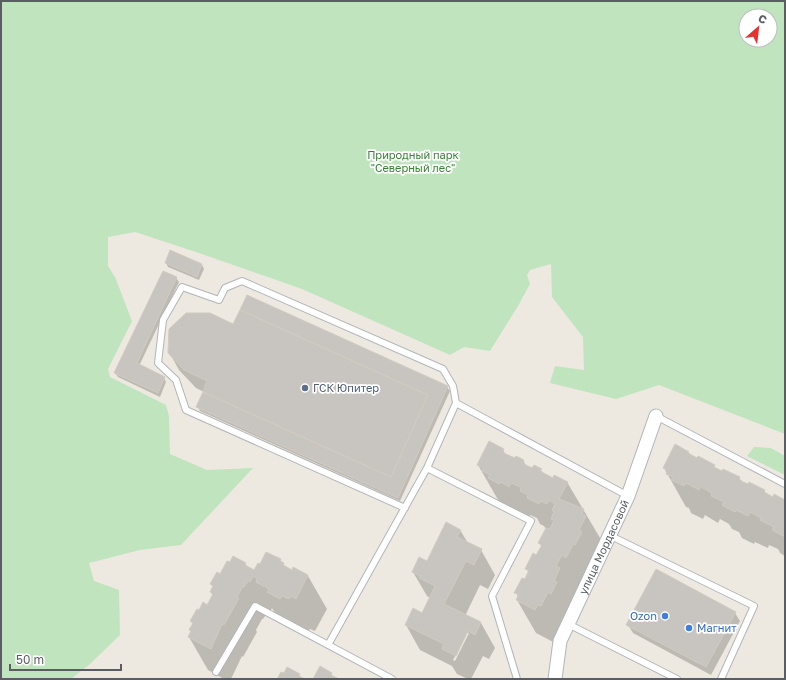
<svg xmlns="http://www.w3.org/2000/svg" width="786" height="680" font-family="'Golos Text',sans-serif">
<rect width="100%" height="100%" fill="#ede9e1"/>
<!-- green -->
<path fill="#c0e4be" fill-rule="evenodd" d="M1,1h784v433l-126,-49 -43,14 -66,-16 5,-17 29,4 -1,-33 -31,-40 -1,-33 -21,6 -3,5 3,9 -12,22 -28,45 -26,-4 -14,8 -148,-66 -109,-38 -58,-19 -27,5v29l7,11 17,44 -24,48 2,8 56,28 3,11 1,38 37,16 46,-2 -72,77 -41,5 -51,13 5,18 25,9 1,45 -30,29 -19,15h-70zM746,16h24v24h-24z
M754,447l17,1 14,8v19l-38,-19z"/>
<!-- shadow -->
<path fill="#0003" fill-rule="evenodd" d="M166,263l36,2 2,4 -5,11 -31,-13z
M176,278l3,4 -40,84 25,12 2,4 -6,15 -42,-20 -3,-4z
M234,325l213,62 3,4 -50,110 -200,-90 -2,-4 6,-15 -8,-4 -17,-18 -10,-18z
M503,450l3,5 17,5 3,6 7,3 8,1 2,4 10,5 14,3 36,61 -48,100 -19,-10 -19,-33 1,-3 -2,-5 9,-11 4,-8 -3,-5 11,-12 5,-9 -3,-4 7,-14 -2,-3 -4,-2 -3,-6 -7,-3 -1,4 -27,-14 -5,-7 -19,-33z
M688,452l3,4 23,10 2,3 23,9 3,4 22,8 3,5 6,3 12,3v55l-5,-3 -2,-4 -9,-4 -1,3 -13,-6 -1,2 -12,-6 -3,-6 -7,-3 -3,-5 -9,-5 -2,4 -13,-8 -2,4 -12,-6 -2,-5 -3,-1 -22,-39z
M460,530l8,13 13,7 14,25 -7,14 -8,-4 -15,31 16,7 14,25 -6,11 -6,-3 -12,23h-3l-11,-5 -5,-8 -32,-16 -14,-25 16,-11 8,-16 -3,-2 -14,-24 14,-10zM467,633h2l-14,28 -2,-1z
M280,560l6,8 22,8 19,33 -12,22 -5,-2 -2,3 -32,-17 -4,-7 -3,6 -2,-1 -4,6h-1l-6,11 1,2 -14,25 -1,-1 -11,23h-7l-16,-9 -19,-33 3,-4 -2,-3 3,-5 -2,-4 8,-10 9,-5 5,-10 -2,-4 2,-4 -1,-4 9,-9 24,-12 3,5 6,4 6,-7z
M735,613l5,8 -29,54 -78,-42 -5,-8z"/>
<!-- building -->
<path fill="#c8c4bf" stroke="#d1cbc0" d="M170,250l32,14 -5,13 -32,-14z
M163,271l14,6 -40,86 28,14 -7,16 -44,-20z
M247,295l201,91 -50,112 -202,-91 7,-15 188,85 37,-82 -188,-85z
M240,310l188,85 -37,82 -188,-85 4,-11 -23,-11 -16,-17 1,-24 17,-16h24l23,11z
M489,441l15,8 -2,3 6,3 7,3 1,-2 8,4 -2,3 10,5 2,-3 8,4 -2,2 13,7 1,-3 14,7 -9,17 25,10 -2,5 4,2 -7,14 3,2 -7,13 -2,-1 -7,14 -4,-3 -6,11 4,2 -6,13 3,1 -6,12 -3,-2 -7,14 -3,-1 -3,5 -19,-10 3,-6 -5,-1 8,-15 3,1 4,-9 -4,-1 8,-16 3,2 6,-10 -4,-2 8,-15 4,1 4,-9 -3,-1 3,-7 -2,-2 3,-6 -6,-4 -2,4 -6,-3 -2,3 -12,-6 1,-3 -8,-4 1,-4 -10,-4 -2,4 -8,-5 -2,2 -11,-6 2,-3 -8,-4 1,-3 -6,-3z
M675,444l14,8 -1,1 9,5 1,-2 17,9 -1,2 8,4 1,-2 17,8 -1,2 4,3 5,2 1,-2 16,8 -1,2 9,5 1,-3 11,6v37l-13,-7 2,-3 -14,-7 1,-2 -11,-6 -2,4 -12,-6 -1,2 -13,-7 2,-3 -13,-6 1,-3 -11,-6 -2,3 -13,-7 -2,3 -13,-6 2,-3 -7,-3 2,-4 -5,-2z
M446,522l15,8 -4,7 25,12 -8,16 -8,-4 -22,43 37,18 -6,13 -7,-4 -12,25 -14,-7 2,-5 -39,-19 8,-17 9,5 13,-27 -16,-8 1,-2 -8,-4 7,-15 8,4z
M266,552l15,7 -1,2 4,2 -1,2 9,5 1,-3 15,8 -12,24 -5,-3 -2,3 -7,-3 -2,3 -13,-7 2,-3 -13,-7 1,-3 -4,-3 -3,6 -2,-1 -4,6 -1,-1 -6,11 2,1 -15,27 -2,-1 -11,25 -23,-12 3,-6 -2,-1 4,-7 -3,-2 7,-12 2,1 4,-8 4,3 6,-11 -3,-2 3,-6 -3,-2 7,-12 3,2 7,-13 3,1 3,-6 13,7 -1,2 9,5 4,-7 2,1z
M656,569l80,43 -30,55 -80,-42z
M320,666l12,7 -1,2 8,4h-26z
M287,667l13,7 -1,2 6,3h-28l4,-7 3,1z"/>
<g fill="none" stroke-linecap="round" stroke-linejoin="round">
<!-- lane casing -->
<g stroke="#b2b5b9" stroke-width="8">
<path id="lane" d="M456,403l172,93
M656,416l129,68
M405,508l-219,-98 -10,-30 -18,-17 5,-43 19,-33 37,13 6,-12 17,-7 201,88 10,17 3,17 -29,65 104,53 -39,75 25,83
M609,535l145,71 -33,73
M568,624l109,55
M328,645l99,-177
M216,672l39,-66 137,73"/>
</g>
<!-- street casing -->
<g stroke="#b2b5b9" stroke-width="15">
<g id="street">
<path id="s1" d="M555,679l5,-38 68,-145 28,-80"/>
</g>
</g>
<!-- lane -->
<use href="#lane" stroke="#fff" stroke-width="6"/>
<!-- street -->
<use href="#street" stroke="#fff" stroke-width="13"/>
</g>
<!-- markers -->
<circle fill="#5c6f8a" stroke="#fff" stroke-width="1.5" cx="305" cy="388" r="4"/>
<g fill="#3f7fe0" stroke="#fff" stroke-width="1.5">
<circle cx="665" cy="616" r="4"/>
<circle cx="689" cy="628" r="4"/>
</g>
<g text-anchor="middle" stroke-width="3.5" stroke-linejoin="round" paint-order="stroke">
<!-- park labels -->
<g font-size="11" fill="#388437" stroke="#fff">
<text x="413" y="159">Природный парк<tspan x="413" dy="13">"Северный лес"</tspan></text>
</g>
<!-- service labels -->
<g font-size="11" fill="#4e5e75" stroke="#fff" text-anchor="start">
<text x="313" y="392">ГСК Юпитер</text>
</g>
<!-- street labels -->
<g font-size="11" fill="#5a5e62" stroke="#fff">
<text dy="4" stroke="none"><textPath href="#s1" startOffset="142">улица Мордасовой</textPath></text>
</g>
<!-- shop labels -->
<g font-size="11" fill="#366cbe" stroke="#fff" text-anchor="end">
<text x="657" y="620">Ozon</text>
<text x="697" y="632" text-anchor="start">Магнит</text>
</g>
</g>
<!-- border -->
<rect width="786" height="680" fill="none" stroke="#5a5e62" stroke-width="4"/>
<!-- north arrow -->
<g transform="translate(758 28) rotate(28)"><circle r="19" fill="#ffffff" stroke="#bdbfc0"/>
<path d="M0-3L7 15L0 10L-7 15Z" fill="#e5322f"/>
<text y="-6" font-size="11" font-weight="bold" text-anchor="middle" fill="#5a5e62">С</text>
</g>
<!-- scale -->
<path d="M10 664v6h111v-6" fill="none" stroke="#5a5e62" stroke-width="2"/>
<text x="16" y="664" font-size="12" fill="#5a5e62" stroke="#ffffff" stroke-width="3" paint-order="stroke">50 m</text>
</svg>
